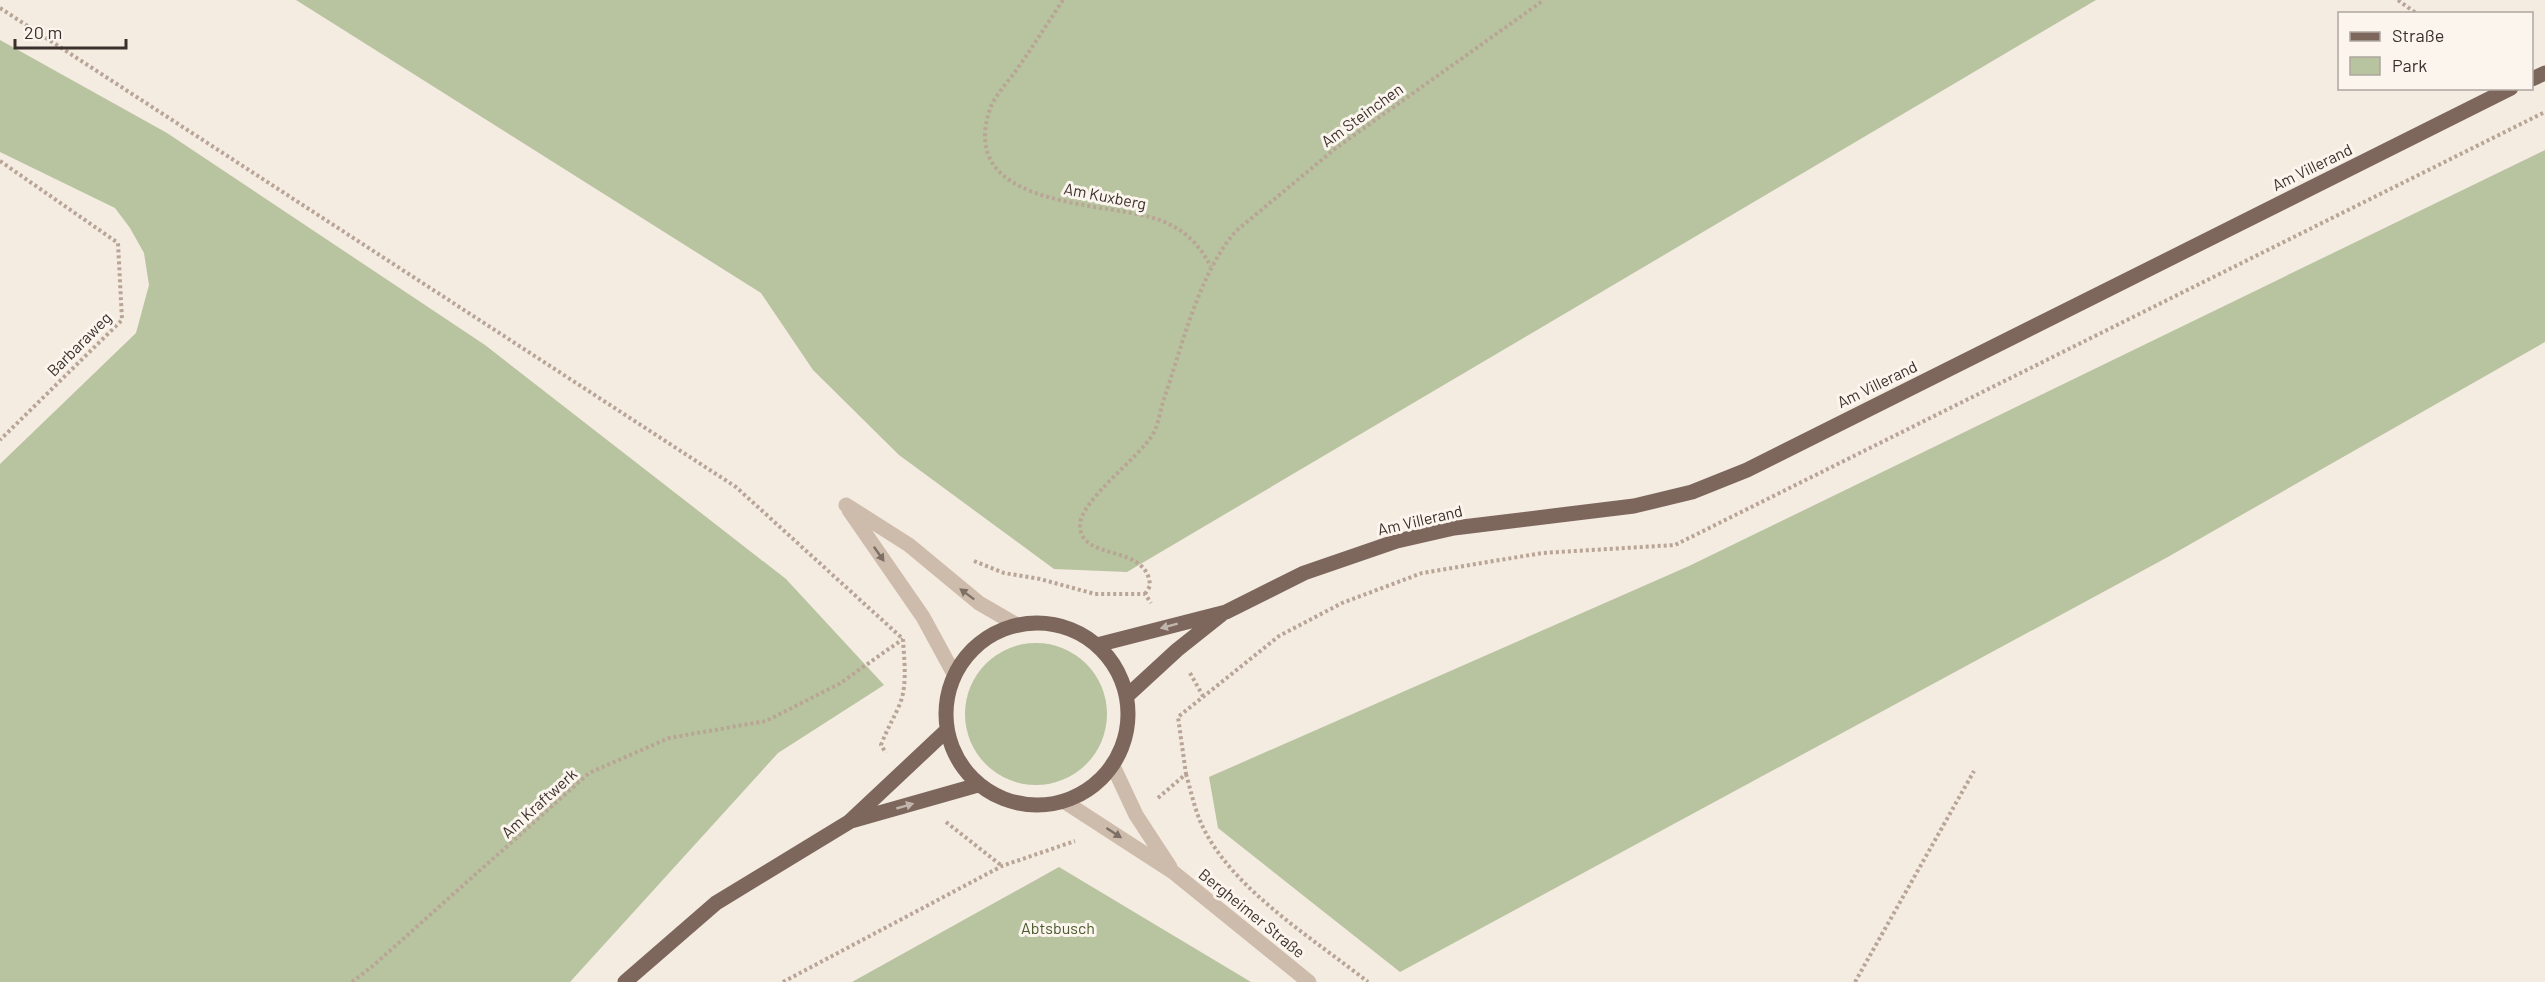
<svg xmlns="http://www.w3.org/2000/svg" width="2545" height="982" font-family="Barlow,sans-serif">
<rect width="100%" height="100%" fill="#f4ebe1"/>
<!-- green -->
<path fill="#b8c4a0" d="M296,0h1800l-969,572 -73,-3 -155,-114 -86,-85 -52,-77z
M0,40l167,93 318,212 301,234 98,106 -106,68 -208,229h-570v-518l136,-131 13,-48 -5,-32 -14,-25 -15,-20 -115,-56z
M2545,150v192l-379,216 -766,414 -182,-144 -9,-51 480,-211z
M965 714a71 71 0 1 1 142 0a71 71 0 1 1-142 0Z
M1059,867l192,115h-399z"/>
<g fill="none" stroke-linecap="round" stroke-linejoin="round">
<!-- path -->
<path stroke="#b9a596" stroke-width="4" stroke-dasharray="3 3" stroke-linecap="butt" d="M1063,0c-16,24 -31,48 -48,72 -8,11 -21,25 -25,37 -33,96 104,93 160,108 29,8 48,24 61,50
M2398,0l19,14
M0,8l736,479 167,152c1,21 5,47 -4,67 -6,14 -13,25 -18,39l5,8
M0,161l118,82 4,77 -122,120
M974,561l30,12 36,6 55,15h50l6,9
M1145,594l5,-8c-2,-43 -69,-24 -70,-60 -1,-25 60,-69 73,-92 6,-11 7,-24 11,-35 18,-53 35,-126 72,-168l100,-83 208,-148
M1190,673l13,23
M1186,774c6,21 10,42 21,61 33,59 108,105 161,147
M1158,798l28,-24 -8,-57 101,-81 63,-33 80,-30 120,-20 133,-8 870,-433
M946,822l56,44
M352,982l22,-17 215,-192 80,-35 97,-17 73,-37 64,-45
M783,982l219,-116 73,-25
M1855,982l119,-211"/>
<!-- minor -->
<path stroke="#cdbbac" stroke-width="15" d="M846,505l63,40 70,58 38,22
M849,510l74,107 31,57
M1113,766l23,49 34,52
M1065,802l108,70 136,110"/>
<!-- major -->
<path stroke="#7d675c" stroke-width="15" d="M2532,79l13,-6
M946 714a91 91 0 1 1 182 0a91 91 0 1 1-182 0Z
M1097,645l129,-33 78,-39 93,-32 57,-13 180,-22 58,-14 55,-22 764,-382
M1127,696l50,-46 44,-35
M851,821l127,-36
M625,982l91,-79 133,-81 98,-92"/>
</g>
<!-- one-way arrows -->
<defs><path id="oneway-solid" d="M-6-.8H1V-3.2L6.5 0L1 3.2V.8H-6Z" transform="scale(1.5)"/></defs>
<g fill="#7d6f65">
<use href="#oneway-solid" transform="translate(879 554) rotate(55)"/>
<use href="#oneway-solid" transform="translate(967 594) rotate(-143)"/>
<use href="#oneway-solid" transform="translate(1114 833) rotate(33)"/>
</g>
<g fill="#c2b5ac">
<use href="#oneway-solid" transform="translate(1169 626) rotate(165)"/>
<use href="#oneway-solid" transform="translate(905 806) rotate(-16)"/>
</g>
<g text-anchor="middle" stroke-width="6" stroke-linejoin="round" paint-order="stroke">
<!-- street labels -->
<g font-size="16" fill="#3b302b" stroke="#fbf5ee">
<text transform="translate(1362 115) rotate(-36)" y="6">Am Steinchen</text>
<text transform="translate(2312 167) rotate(-26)" y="6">Am Villerand</text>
<text transform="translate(1105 196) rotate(11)" y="6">Am Kuxberg</text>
<text transform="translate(79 344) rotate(-45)" y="6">Barbaraweg</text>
<text transform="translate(1877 384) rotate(-26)" y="6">Am Villerand</text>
<text transform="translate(1420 520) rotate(-13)" y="6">Am Villerand</text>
<text transform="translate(539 803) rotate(-42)" y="6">Am Kraftwerk</text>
<text transform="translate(1252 913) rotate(39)" y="6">Bergheimer Straße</text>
</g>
<!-- park labels -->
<g font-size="16" fill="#4a5a2e" stroke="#fbf5ee">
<text x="1058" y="934">Abtsbusch</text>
</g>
</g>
<!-- legend -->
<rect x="2338" y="12" width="195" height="78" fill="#fbf5ee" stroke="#aea6a0" stroke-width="1.5"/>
<rect x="2350" y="32" width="30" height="9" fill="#7d675c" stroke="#aea6a0" stroke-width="1.5"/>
<text x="2392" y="42" font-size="18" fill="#3b302b">Straße</text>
<rect x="2350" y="57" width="30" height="18" fill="#b8c4a0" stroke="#aea6a0" stroke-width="1.5"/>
<text x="2392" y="72" font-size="18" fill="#3b302b">Park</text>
<!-- scale -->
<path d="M15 39v9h111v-9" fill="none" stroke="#3b302b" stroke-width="3"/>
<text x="24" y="39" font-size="18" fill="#3b302b" stroke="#fbf5ee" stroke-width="4.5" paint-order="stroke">20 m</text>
</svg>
